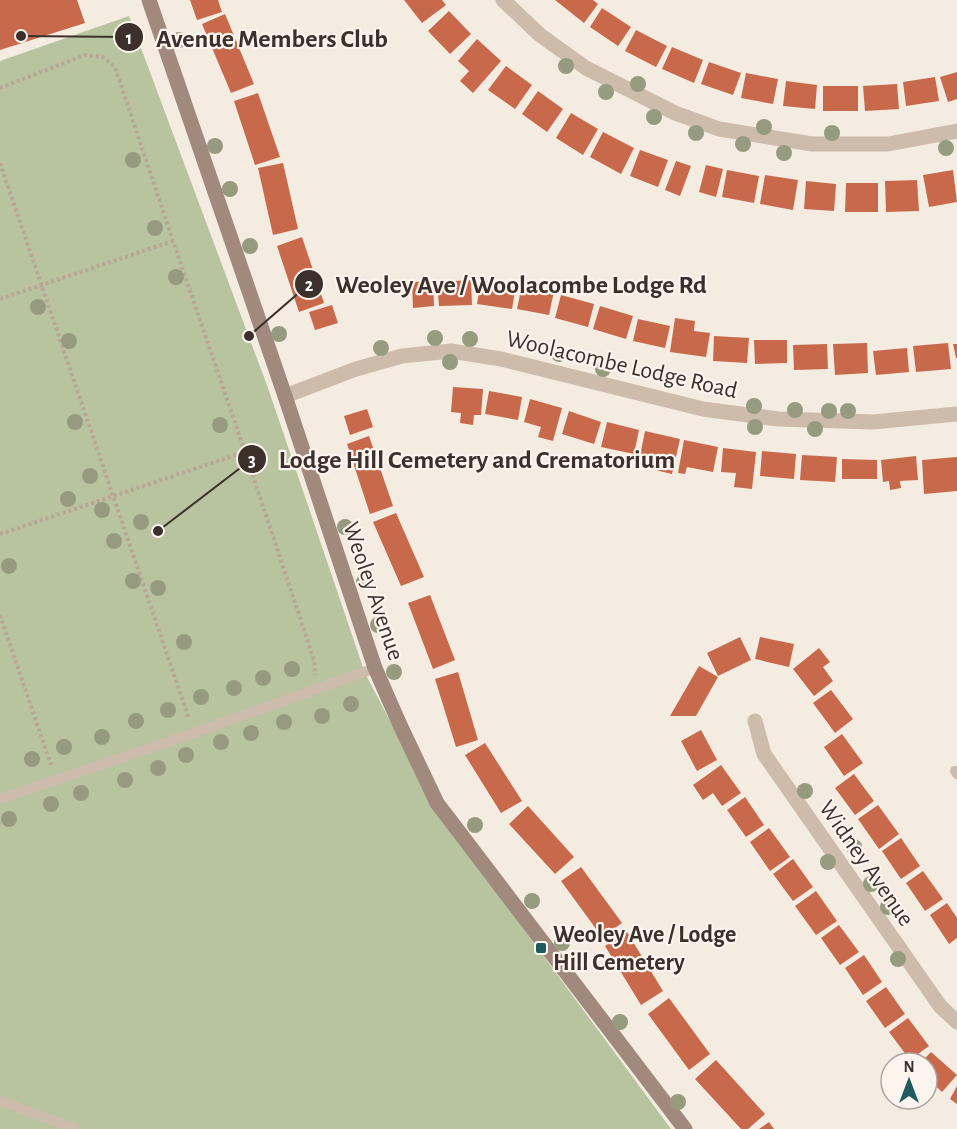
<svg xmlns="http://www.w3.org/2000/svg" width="957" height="1129" font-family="'Alegreya Sans',sans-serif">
<rect width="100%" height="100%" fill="#f4ebe1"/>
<!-- green -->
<path fill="#b8c4a0" d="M129,16l139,372 97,285 73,140 233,316h-671v-1068z"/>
<!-- building -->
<path fill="#c8694b" d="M0,0h77l8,23 -85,27z
M190,0h28l4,12 -25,8z
M404,0h38l4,5 -24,18z
M555,0h38l5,4 -14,19z
M602,8l29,19 -13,19 -28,-19z
M449,11l22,23 -21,20 -22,-23z
M225,14l29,70 -23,9 -29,-69z
M636,30l31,16 -11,21 -31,-16z
M477,39l24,22 -28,32 -13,-12 9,-10 -11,-10z
M672,47l31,13 -9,23 -32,-14z
M709,62l32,11 -8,22 -32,-11z
M506,66l26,19 -17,24 -27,-19z
M957,72v27l-9,3 -8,-25z
M746,73l32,6 -5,25 -32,-6z
M935,77l4,24 -33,5 -3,-24z
M786,81l31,4 -2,24 -32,-3z
M897,84l2,25 -34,2 -2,-25z
M823,86h35v25h-35z
M538,91l25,18 -16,23 -25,-18z
M258,93l22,64 -25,8 -21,-64z
M571,113l27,16 -15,26 -27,-17z
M603,132l31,16 -13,26 -31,-17z
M640,150l28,10 -10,27 -28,-11z
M676,161l15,5 -11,30 -15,-6z
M283,163l15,66 -25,6 -15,-67z
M706,165l17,4 -7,28 -17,-5z
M727,170l32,6 -5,27 -32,-6z
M953,170l4,32 -28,5 -6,-32z
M765,175l33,5 -5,30 -33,-6z
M917,180l2,31 -33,1 -1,-31z
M806,181l30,3 -2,27 -30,-2z
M846,183h32v29h-33z
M302,237l22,66 -25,9 -22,-66z
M471,280l1,25 -33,1 -2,-24z
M481,280l35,5 -4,24 -35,-5z
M433,281l1,25 -21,2 -1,-26z
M522,285l32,6 -5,24 -32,-6z
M561,295l33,9 -6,23 -33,-9z
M332,305l6,18 -23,7 -6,-18z
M600,306l33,10 -7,23 -33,-10z
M675,318l20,3 -1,10 16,2 -4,24 -36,-5z
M638,319l32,7 -5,22 -32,-7z
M714,336l35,2 -2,25 -34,-2z
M754,340h33v23l-32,1z
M867,343l1,30 -33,2 -2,-31z
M948,343l3,26 -35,3 -3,-26z
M827,344l1,25 -34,1 -1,-25z
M953,344h4v14h-1z
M907,348l2,24 -33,3 -3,-24z
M453,387l30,2 -2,26h-7l-1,10 -13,-2 1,-10 -10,-1z
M489,391l33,6 -4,23 -33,-6z
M530,399l32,9 -9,33 -15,-4 3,-10 -17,-5z
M367,409l6,18 -23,8 -6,-19z
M569,411l32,11 -7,22 -32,-10z
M607,422l32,8 -5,24 -33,-7z
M645,431l35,8 -8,35 -34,-8z
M369,436l24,70 -23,8 -23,-70z
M684,440l34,7 -5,25 -26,-5 -2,7 -7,-1z
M723,448l33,4 -4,37 -18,-2 2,-14 -15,-1z
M762,451l34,3 -2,25 -34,-3z
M802,455l35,2 -2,25 -35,-2z
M916,456l2,24 -18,1 1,7 -11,2 -1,-9 -6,1 -2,-22z
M957,457v34l-33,3 -2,-34z
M842,459l35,1v19h-35z
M396,513l28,64 -23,9 -28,-64z
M430,595l25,65 -22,9 -25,-66z
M740,637l11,23 -33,16 -11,-23z
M760,637l34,7 -5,23 -34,-8z
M819,648l11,14 -7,5 10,14 -19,15 -21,-27z
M699,666l19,11 -22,39h-26z
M458,672l20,68 -22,7 -21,-68z
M831,690l22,29 -18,14 -22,-30z
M701,730l16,30 -20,11 -16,-30z
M842,734l21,29 -19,13 -20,-29z
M485,743l37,58 -21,12 -36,-58z
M721,765l20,28 -19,13 -9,-13 -10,7 -10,-15z
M854,774l20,27 -19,14 -20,-27z
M745,797l19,28 -18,12 -19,-27z
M878,805l21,29 -20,15 -21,-30z
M528,806l46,51 -19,17 -46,-50z
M769,828l21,29 -20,14 -20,-29z
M901,838l19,28 -19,13 -19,-28z
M793,859l20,28 -20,14 -20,-27z
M581,867l41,56 -20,14 -41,-56z
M923,871l20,28 -18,12 -19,-28z
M816,891l21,30 -21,14 -21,-29z
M947,903l10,15v20l-8,6 -19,-29z
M839,925l20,27 -19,13 -19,-27z
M627,932l36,59 -22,14 -36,-59z
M864,955l18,27 -19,13 -18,-27z
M886,987l19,27 -20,14 -19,-27z
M669,998l41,56 -21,16 -41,-56z
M908,1018l21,28 -19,14 -21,-28z
M931,1052l26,23 -15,17 -15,-14v-15h-7z
M716,1060l49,54 -17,15h-7l-46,-50z
M957,1086v18l-7,-5z
M769,1122l5,7h-15z"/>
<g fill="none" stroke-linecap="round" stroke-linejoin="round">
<!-- path -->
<path stroke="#b9a596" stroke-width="4" stroke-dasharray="3 3" stroke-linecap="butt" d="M0,88l85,-33 18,2 12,10 58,174
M0,163l189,556
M0,299l173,-58 72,211
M0,534l245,-82 69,208 1,15
M0,615l51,150"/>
<!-- lane -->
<path stroke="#cdbbac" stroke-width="10" d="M955,771l2,3
M0,799l194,-66 181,-65
M0,1101l76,28"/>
<!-- street -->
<path stroke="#cdbbac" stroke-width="15" d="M503,0l37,35 46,33 89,45 44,16 93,15h76l69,-13
M285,396l71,-27 46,-13 49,-5 50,8 202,50 75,10 95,3 84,-8
M755,721l9,33 176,252 17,16"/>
<!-- secondary -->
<path stroke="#a18a7d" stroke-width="15" d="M149,0l136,396 90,272 25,57 37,78 248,326"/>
</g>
<!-- trees -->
<g fill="#969b7f">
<circle cx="179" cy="40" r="8"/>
<circle cx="566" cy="66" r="8"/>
<circle cx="638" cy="84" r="8"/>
<circle cx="606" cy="92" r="8"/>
<circle cx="654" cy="117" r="8"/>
<circle cx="764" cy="127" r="8"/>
<circle cx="696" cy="133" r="8"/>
<circle cx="832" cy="133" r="8"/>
<circle cx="743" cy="144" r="8"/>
<circle cx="215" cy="146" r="8"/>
<circle cx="946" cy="148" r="8"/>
<circle cx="784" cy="153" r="8"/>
<circle cx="133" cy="160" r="8"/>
<circle cx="230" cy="189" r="8"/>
<circle cx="155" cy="228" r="8"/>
<circle cx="250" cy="246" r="8"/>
<circle cx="176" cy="277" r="8"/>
<circle cx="38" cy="307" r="8"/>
<circle cx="279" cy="334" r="8"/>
<circle cx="435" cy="338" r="8"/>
<circle cx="470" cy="339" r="8"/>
<circle cx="69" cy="341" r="8"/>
<circle cx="381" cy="348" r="8"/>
<circle cx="559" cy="354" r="8"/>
<circle cx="450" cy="362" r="8"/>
<circle cx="603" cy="369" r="8"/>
<circle cx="754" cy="406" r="8"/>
<circle cx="795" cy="410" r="8"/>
<circle cx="829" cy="411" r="8"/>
<circle cx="848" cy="411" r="8"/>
<circle cx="75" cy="422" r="8"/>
<circle cx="220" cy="425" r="8"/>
<circle cx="755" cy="427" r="8"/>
<circle cx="815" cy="429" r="8"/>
<circle cx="90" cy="476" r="8"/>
<circle cx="68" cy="499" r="8"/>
<circle cx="102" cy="510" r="8"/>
<circle cx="141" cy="522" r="8"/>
<circle cx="345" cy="527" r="8"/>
<circle cx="114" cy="541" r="8"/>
<circle cx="9" cy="566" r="8"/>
<circle cx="133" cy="581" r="8"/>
<circle cx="364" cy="582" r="8"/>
<circle cx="158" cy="588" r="8"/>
<circle cx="378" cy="625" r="8"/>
<circle cx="184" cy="642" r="8"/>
<circle cx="292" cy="669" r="8"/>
<circle cx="394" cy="672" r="8"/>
<circle cx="263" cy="678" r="8"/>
<circle cx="234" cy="688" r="8"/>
<circle cx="201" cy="697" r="8"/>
<circle cx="351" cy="704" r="8"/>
<circle cx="168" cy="710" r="8"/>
<circle cx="322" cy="716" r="8"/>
<circle cx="136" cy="721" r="8"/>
<circle cx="284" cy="722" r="8"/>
<circle cx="251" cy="733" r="8"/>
<circle cx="102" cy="737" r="8"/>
<circle cx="221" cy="742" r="8"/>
<circle cx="64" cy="747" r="8"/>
<circle cx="186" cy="755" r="8"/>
<circle cx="32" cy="759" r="8"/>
<circle cx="158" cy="768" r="8"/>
<circle cx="125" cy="780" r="8"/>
<circle cx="805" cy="791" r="8"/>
<circle cx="81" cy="793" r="8"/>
<circle cx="51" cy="804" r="8"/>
<circle cx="9" cy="819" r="8"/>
<circle cx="475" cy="825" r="8"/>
<circle cx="854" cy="847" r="8"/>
<circle cx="828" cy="862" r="8"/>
<circle cx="871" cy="884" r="8"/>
<circle cx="532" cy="901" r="8"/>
<circle cx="888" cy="907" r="8"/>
<circle cx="562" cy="943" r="8"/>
<circle cx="898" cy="959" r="8"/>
<circle cx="620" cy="1022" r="8"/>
<circle cx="678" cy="1102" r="8"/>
</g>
<!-- markers -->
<rect fill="#1f5a5e" stroke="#fbf5ee" stroke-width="2" x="535" y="942" width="12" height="12" rx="3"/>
<g text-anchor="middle" stroke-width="4.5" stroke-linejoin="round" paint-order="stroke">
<!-- street labels -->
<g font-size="24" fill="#3b302b" stroke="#fbf5ee">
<text transform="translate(622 364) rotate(13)" y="8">Woolacombe Lodge Road</text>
<text transform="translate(374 591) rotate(71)" y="8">Weoley Avenue</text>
<text transform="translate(867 863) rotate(55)" y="8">Widney Avenue</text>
</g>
<!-- poi labels -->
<g font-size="24" font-weight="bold" fill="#3b302b" stroke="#fbf5ee" text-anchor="start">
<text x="553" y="942">Weoley Ave / Lodge<tspan x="553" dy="28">Hill Cemetery</tspan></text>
</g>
</g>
<!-- callouts -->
<path fill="none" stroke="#3b302b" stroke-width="2" d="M21 36L129 37M249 336L309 284M158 531L252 459"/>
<g fill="#3b302b" stroke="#fbf5ee" stroke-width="2">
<circle cx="21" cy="36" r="6"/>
<circle cx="249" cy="336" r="6"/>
<circle cx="158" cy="531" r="6"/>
<circle cx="129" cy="37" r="15"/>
<circle cx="309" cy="284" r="15"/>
<circle cx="252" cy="459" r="15"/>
</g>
<g font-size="18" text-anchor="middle" font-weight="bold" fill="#fff">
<text x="129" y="44">1</text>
<text x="309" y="291">2</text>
<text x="252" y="466">3</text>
</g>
<g font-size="26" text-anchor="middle" font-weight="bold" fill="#3b302b" stroke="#fbf5ee" stroke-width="4.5" stroke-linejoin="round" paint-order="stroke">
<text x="272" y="47">Avenue Members Club</text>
<text x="521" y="293">Weoley Ave / Woolacombe Lodge Rd</text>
<text x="477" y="468">Lodge Hill Cemetery and Crematorium</text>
</g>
<!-- north arrow -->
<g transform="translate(909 1081)"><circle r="28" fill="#fbf5ee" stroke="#aea6a0" stroke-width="1.5"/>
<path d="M0-4.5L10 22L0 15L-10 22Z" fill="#1f5a5e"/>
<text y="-9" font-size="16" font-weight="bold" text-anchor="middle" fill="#3b302b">N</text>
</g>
</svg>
